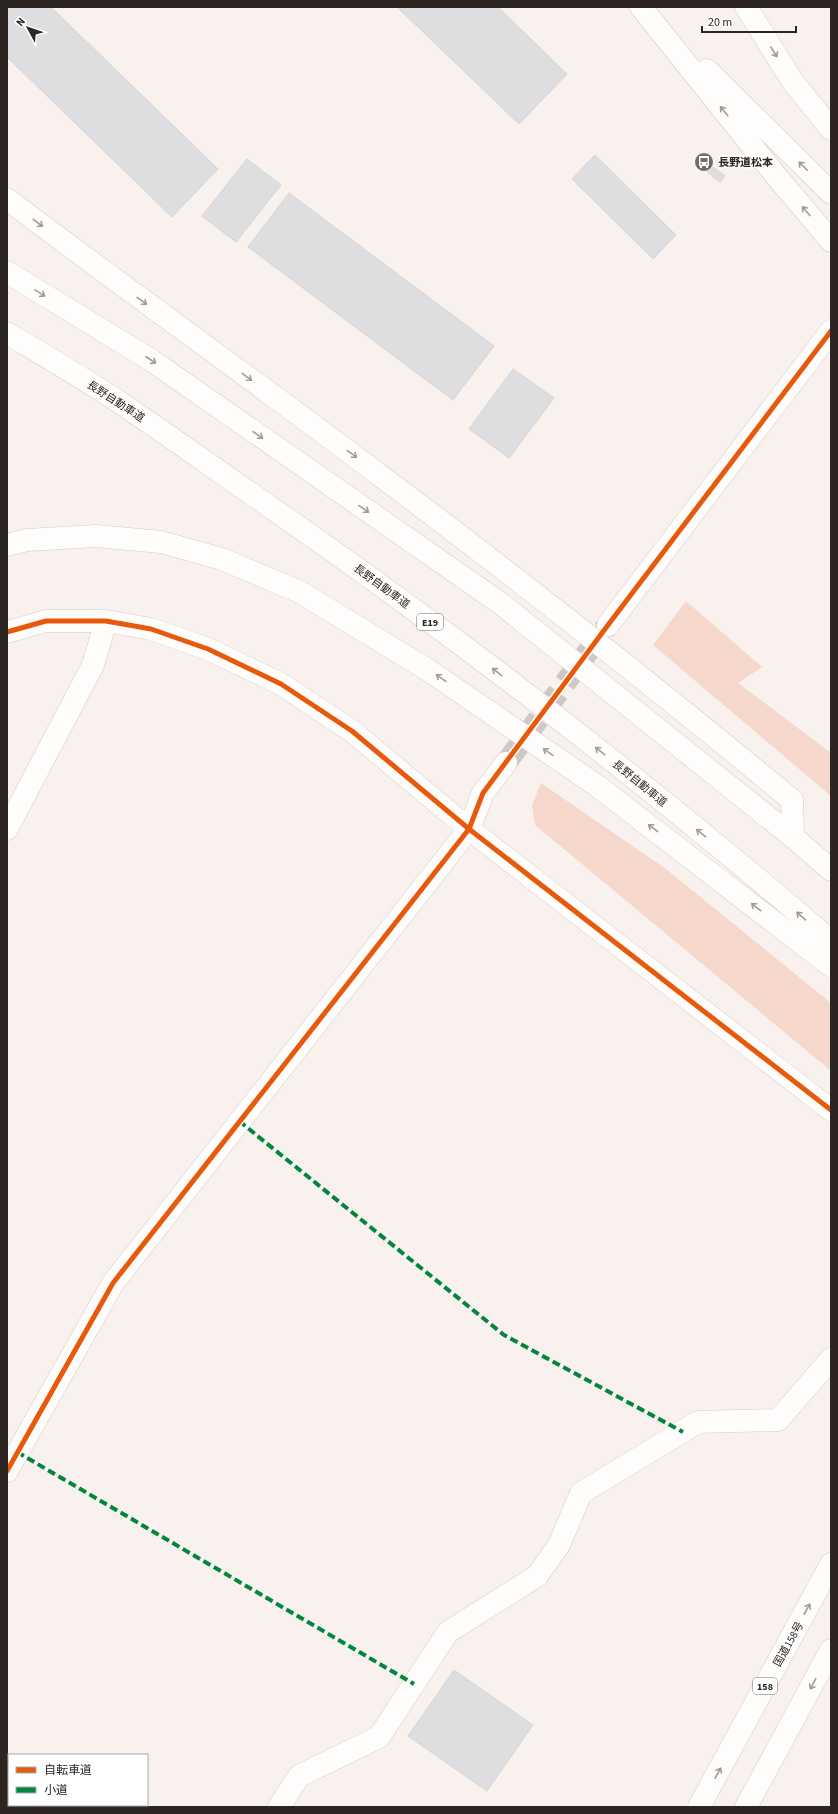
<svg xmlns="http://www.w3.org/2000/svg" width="838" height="1814" font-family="'Source Sans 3','Noto Sans JP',sans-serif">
<rect width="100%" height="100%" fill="#f9f1ee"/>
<!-- green -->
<path fill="#f5d8cb" d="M686,601l76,66 -24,16 93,70v43l-178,-151z
M541,783l125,86 165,134v68l-296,-246 -3,-20z"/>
<!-- building -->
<path fill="#dedddf" stroke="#d4d5d6" d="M7,7h44l167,162 -46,48 -165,-160z
M397,7h101l69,67 -48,50z
M595,155l81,80 -23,24 -81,-80z
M247,159l34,26 -45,57 -34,-26z
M711,166l14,10 -5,6 -14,-11z
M289,193l205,153 -41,54 -205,-153z
M513,369l41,29 -45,60 -40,-29z
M454,1670l79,55 -46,66 -79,-55z"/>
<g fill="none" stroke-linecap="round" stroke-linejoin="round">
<!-- street-tunnel -->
<path stroke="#d0c8c5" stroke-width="22" stroke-dasharray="22 11" stroke-linecap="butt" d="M506,763l101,-137"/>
<!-- street casing -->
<g stroke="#d4ccc9" stroke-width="23">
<path id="street" d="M608,625l223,-294
M7,632l39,-11h60l45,8 57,20 73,35 71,47 117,98 362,281
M7,829l86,-164 13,-44
M7,1471l106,-188 356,-454 14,-36 23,-30
M279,1807l20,-31 80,-39 69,-105 89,-56 22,-31 22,-52 117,-71 80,-2 53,-61"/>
</g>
<!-- highway casing -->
<g stroke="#d4ccc9" stroke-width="23">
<path id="highway" d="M641,7l136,170 54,64
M746,7l47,75 38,47
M707,70l124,123
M7,199c124,94 251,184 375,278 139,104 276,212 410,323l1,37
M7,272l144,88 349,243 293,234 38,33
M7,333c40,24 80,47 118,73 50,34 99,69 148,103 193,134 380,279 558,432
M7,545l20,-5 69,-4 65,6 61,17 78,33 128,78 168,115 235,181
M699,1807l132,-243
M746,1807l85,-157"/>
</g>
<!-- street -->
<use href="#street" stroke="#fefdfc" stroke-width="22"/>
<!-- highway -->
<use href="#highway" stroke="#fefdfc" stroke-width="22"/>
<!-- quiet -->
<path stroke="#00873e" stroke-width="4" stroke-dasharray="8 4" stroke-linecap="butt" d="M239,1121l265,214 179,97
M17,1452l397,232"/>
<!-- cycleway casing -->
<g stroke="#fff" stroke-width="8">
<path id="cycleway" d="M7,632l39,-11h60l45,8 57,20 73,35 71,47 117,98 362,281
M7,1471l106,-188 356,-454 14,-36 125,-168 223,-294"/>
</g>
<!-- cycleway -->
<use href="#cycleway" stroke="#e8590c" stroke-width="5"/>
</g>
<!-- one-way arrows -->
<defs><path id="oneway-shaft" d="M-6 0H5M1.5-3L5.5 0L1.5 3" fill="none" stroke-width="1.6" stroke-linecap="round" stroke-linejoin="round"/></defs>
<g stroke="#a09c99">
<use href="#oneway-shaft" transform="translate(774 52) rotate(58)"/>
<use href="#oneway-shaft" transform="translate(724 111) rotate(-129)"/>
<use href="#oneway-shaft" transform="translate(803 166) rotate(-136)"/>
<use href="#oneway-shaft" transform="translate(806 211) rotate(-130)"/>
<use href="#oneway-shaft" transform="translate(38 223) rotate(37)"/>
<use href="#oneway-shaft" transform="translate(40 293) rotate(32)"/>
<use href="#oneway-shaft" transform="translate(142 301) rotate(36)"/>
<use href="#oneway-shaft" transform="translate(151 360) rotate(33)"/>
<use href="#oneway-shaft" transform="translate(247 377) rotate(36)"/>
<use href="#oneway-shaft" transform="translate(258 435) rotate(35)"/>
<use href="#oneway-shaft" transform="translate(352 454) rotate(36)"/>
<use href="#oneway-shaft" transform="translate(364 509) rotate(35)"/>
<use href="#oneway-shaft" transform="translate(497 672) rotate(-142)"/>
<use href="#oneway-shaft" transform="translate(441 678) rotate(-145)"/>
<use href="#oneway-shaft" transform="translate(600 751) rotate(-142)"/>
<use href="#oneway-shaft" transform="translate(548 752) rotate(-145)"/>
<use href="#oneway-shaft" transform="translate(653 828) rotate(-143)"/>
<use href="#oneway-shaft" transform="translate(701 833) rotate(-141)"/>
<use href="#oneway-shaft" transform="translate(756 907) rotate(-142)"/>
<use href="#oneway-shaft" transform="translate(801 916) rotate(-139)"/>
<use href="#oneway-shaft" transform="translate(807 1609) rotate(-61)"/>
<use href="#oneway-shaft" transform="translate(813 1684) rotate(118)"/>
<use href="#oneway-shaft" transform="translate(718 1773) rotate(-61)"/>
</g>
<!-- icons -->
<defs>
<g id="bus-disc" transform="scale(1)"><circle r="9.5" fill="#746c69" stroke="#fff"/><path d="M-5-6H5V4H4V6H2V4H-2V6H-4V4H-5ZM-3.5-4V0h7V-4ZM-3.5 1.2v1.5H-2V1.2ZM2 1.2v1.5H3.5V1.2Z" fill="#fff"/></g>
</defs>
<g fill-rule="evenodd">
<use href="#bus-disc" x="704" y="162"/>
</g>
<g text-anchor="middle" stroke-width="3" stroke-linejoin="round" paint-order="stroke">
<!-- shield labels -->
<g fill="#fff" stroke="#6c6664" stroke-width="1">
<rect x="417" y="614" width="26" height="16" rx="3"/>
<rect x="753" y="1678" width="24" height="16" rx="3"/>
</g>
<g font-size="10" font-weight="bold" fill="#2d2521">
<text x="430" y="626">E19</text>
<text x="765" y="1690">158</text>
</g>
<!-- poi labels -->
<g font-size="11" font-weight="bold" fill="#2d2521" stroke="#fff" text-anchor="start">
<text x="718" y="166">長野道松本</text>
</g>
<!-- street labels -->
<g font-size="11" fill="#2d2521" stroke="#fff">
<text transform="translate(116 401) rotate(33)" y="4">長野自動車道</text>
<text transform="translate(382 586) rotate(36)" y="4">長野自動車道</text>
<text transform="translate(640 783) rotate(39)" y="4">長野自動車道</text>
<text transform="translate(788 1644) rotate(-61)" y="4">国道158号</text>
</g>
</g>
<!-- border -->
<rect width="838" height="1814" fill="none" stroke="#2d2521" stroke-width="16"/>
<!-- legend -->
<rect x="8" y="1754" width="140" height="52" fill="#ffffff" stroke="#aba8a6"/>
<rect x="16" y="1767" width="20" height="6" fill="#e8590c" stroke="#aba8a6"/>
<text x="44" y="1774" font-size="12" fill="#2d2521">自転車道</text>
<rect x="16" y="1787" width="20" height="6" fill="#00873e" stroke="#aba8a6"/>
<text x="44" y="1794" font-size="12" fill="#2d2521">小道</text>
<!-- north arrow -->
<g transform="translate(28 28) rotate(310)" stroke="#ffffff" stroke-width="3" paint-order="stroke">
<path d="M0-3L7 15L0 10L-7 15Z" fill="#2d2521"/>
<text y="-6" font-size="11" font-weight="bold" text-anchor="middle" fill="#2d2521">N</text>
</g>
<!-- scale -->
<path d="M702 26v6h94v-6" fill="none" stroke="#2d2521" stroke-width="2"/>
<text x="708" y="26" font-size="12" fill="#2d2521" stroke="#ffffff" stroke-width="3" paint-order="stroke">20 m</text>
</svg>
